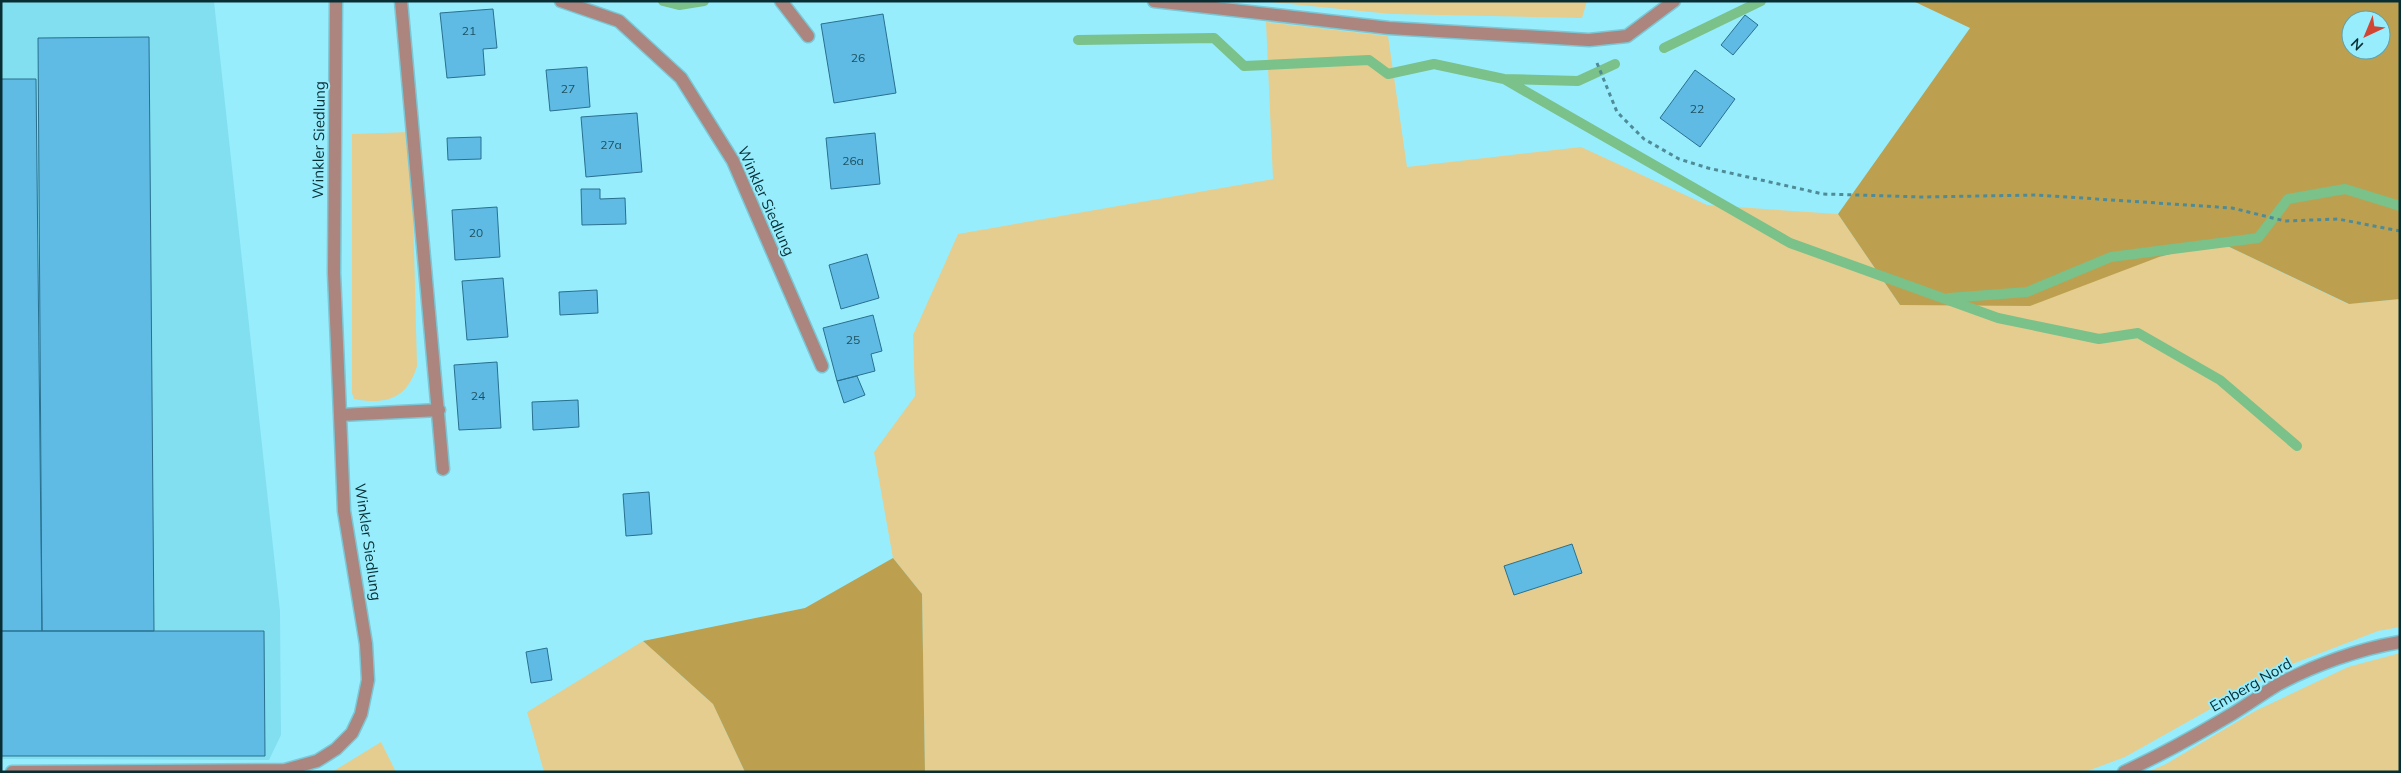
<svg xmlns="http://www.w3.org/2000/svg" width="2401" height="773" font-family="Mulish,sans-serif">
<rect width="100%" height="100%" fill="#98edfd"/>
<!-- built -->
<path fill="#82dfef" d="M1,1h213l66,610 1,124 -12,25 -268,-1z"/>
<!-- green -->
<path fill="#e4cd8f" d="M1260,1h327l-5,17 -191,-4z
M1266,22l122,14 19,131 174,-20 126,58 131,9 62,91 259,-48 60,-15 129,62 52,-5v328l-22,4 -91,35 -162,91 -40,15h-1160l-3,-178 -29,-36 -19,-106 41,-56 -2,-61 45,-101 315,-55z
M411,132l6,234c-10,33 -31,39 -63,33l-2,-6v-259z
M643,641l70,63 32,68h-201l-17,-60z
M2400,653v119h-252l18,-8 89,-53 93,-44z
M381,742l15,30h-64z"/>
<!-- forest -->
<path fill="#bca04f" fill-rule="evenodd" d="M1913,1h487v298l-51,5 -130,-62 -60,15 -129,49 -130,-1 -62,-91 132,-186zM2351,20h30v30h-30z
M893,558l29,36 3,178h-180l-32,-68 -70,-63 162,-33z"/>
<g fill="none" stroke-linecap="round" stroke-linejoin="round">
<!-- stream -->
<path stroke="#7ac18a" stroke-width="10" d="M663,1l16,4 25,-4
M1078,40l136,-2 30,28 125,-6 19,14 46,-10 70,15 74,2 37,-17
M1664,48l97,-47
M1504,79l286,164 208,75 101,21 39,-6 82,47 77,66
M1949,298l78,-6 84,-35 147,-19 30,-39 57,-10 55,17"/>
</g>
<!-- building -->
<path fill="#5fbae4" stroke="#28708f" d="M493,9l4,39 -14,1 2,26 -38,3 -7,-65z
M883,14l13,79 -62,10 -13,-79z
M1745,15l13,10 -25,30 -12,-10z
M149,37l5,594h-112l-4,-593z
M587,67l3,40 -40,4 -4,-41z
M1695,70l40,29 -35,48 -40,-29z
M1,79h35l6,552h-41z
M637,113l5,59 -56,5 -5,-60z
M875,133l5,51 -49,5 -5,-51z
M481,137v22l-33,1 -1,-22z
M581,189h19v10l25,-1 1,26 -44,1z
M497,207l3,50 -45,3 -3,-50z
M867,254l12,44 -38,11 -12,-44z
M503,278l5,59 -41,3 -5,-59z
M597,290l1,23 -38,2 -1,-23z
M873,315l9,36 -11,3 4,17 -38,10 -14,-53z
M497,362l4,66 -42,2 -5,-65z
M857,376l8,19 -21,8 -7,-22z
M578,400l1,27 -46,3 -1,-28z
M649,492l3,42 -26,2 -3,-42z
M1572,544l10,29 -68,22 -10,-29z
M1,631h263l1,125h-264z
M547,648l5,32 -21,3 -5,-31z"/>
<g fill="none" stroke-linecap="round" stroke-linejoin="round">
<!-- service casing -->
<g stroke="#7bc7d5" stroke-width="15">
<path id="service" d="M781,1l27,35
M1154,1l235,27 200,12 38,-4 47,-35
M2124,772c37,-17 73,-37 108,-58 15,-9 30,-20 45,-29 37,-20 82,-36 123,-43"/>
</g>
<!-- minor casing -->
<g stroke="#7bc7d5" stroke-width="15">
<path id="minor" d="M401,1l42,468
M561,1l58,20 62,57 52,83 89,205
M340,415l99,-5
M12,772l273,-2 32,-9 19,-12 16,-16 9,-19 7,-34 -2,-36 -22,-133 -4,-96 -6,-142 2,-272"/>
</g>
<!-- path -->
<path stroke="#4e8b96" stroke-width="3" stroke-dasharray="4 4" stroke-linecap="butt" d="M1597,63l20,49 27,27 35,20 29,9 115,26 100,3 114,-2 195,13 53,13 53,-2 62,12"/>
<!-- service -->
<use href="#service" stroke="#ab857e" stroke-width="12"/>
<!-- minor -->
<use href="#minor" stroke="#ab857e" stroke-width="12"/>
</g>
<g text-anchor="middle" stroke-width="4" stroke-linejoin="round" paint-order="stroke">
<!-- number labels -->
<g font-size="12" fill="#1e5160">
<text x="469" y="35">21</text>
<text x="858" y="62">26</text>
<text x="568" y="93">27</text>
<text x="1697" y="113">22</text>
<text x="611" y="149">27a</text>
<text x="853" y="165">26a</text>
<text x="476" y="237">20</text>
<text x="853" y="344">25</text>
<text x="478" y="400">24</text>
</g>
<!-- street labels -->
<g font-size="15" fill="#082e34" stroke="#98edfd">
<text transform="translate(319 140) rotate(-89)" y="5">Winkler Siedlung</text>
<text transform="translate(766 201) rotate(66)" y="5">Winkler Siedlung</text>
<text transform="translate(368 542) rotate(82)" y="5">Winkler Siedlung</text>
<text transform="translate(2251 685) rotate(-30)" y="5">Emberg Nord</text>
</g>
</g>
<!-- border -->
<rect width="2401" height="773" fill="none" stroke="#082e34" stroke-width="5"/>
<!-- north arrow -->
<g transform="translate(2366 35) rotate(224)"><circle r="24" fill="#98edfd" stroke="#5ea1ad"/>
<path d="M0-4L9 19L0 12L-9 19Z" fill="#d24533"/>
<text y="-8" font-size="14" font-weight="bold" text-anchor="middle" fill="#082e34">N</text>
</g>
</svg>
